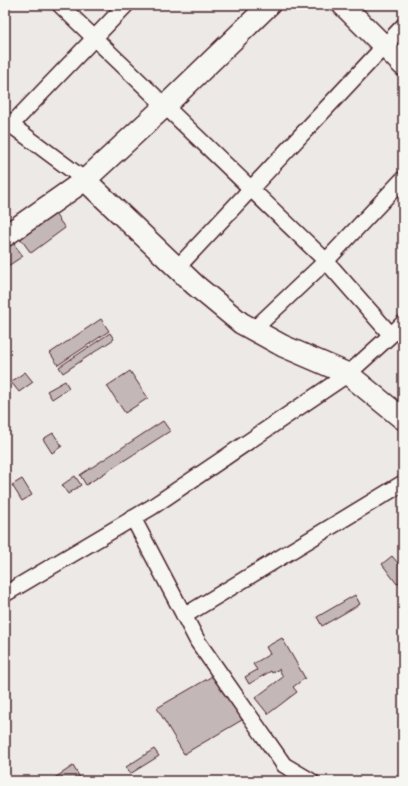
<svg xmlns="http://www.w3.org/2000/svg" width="408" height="786" font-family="Mynerve,sans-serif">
<rect width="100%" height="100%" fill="#ece9e6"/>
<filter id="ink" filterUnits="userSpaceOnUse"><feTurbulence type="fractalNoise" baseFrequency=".025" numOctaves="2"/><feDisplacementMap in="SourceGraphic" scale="8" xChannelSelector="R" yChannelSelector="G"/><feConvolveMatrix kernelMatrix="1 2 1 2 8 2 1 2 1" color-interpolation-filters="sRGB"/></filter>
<g filter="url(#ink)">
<!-- building -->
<path fill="#c4b7b7" stroke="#4a1f2b" d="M55,214l10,14 -34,25 -11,-15z
M13,243l10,13 -18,12v-20z
M101,319l8,12 -51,34 -8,-12z
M110,333l4,6 -51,34 -4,-6z
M130,371l18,27 -23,15 -18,-27z
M25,372l8,10 -14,10 -8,-10z
M65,381l4,7 -17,11 -5,-8z
M163,421l7,10 -84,54 -6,-10z
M53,433l9,13 -10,7 -9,-14z
M75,476l6,9 -13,9 -6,-9z
M22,479l10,16 -10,6 -10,-16z
M392,556l11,13v10l-6,5 -15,-20z
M355,595l5,9 -38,22 -5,-9z
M282,638l23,40 -12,9 4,5 -29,22 -13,-16 28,-21 -4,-8 -7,4 -1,-2 -22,13 -4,-7 12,-7 -4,-6 17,-10 -4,-7z
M216,674l26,46 -58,34 -27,-46z
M154,749l5,7 -29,18 -4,-7z
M73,766l9,15h-32z"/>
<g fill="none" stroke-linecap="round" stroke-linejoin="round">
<!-- street casing -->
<g stroke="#4a1f2b" stroke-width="18">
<path id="street" d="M60,5l266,256 65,74
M5,119l6,6 74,55
M11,125l115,-120
M177,268l226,-242
M253,330l73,-69 77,-82
M133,518l65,124 86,123 27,16
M5,594l147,-87 196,-133 43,-39 12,-12
M184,616l219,-133"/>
</g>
<!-- secondary casing -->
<g stroke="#4a1f2b" stroke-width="24">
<path id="secondary" d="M343,5l60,60
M85,180l110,105 46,38 42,23 65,28 55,45
M5,236l80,-56 80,-74 104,-101"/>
</g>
<!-- street -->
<use href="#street" stroke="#f6f6f2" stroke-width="15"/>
<!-- secondary -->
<use href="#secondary" stroke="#f6f6f2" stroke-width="21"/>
</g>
</g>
<!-- margin -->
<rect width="408" height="786" fill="none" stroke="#f6f6f2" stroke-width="20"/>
<rect x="10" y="10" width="388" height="766" fill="none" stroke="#4a1f2b" stroke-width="1.5" filter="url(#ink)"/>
</svg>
